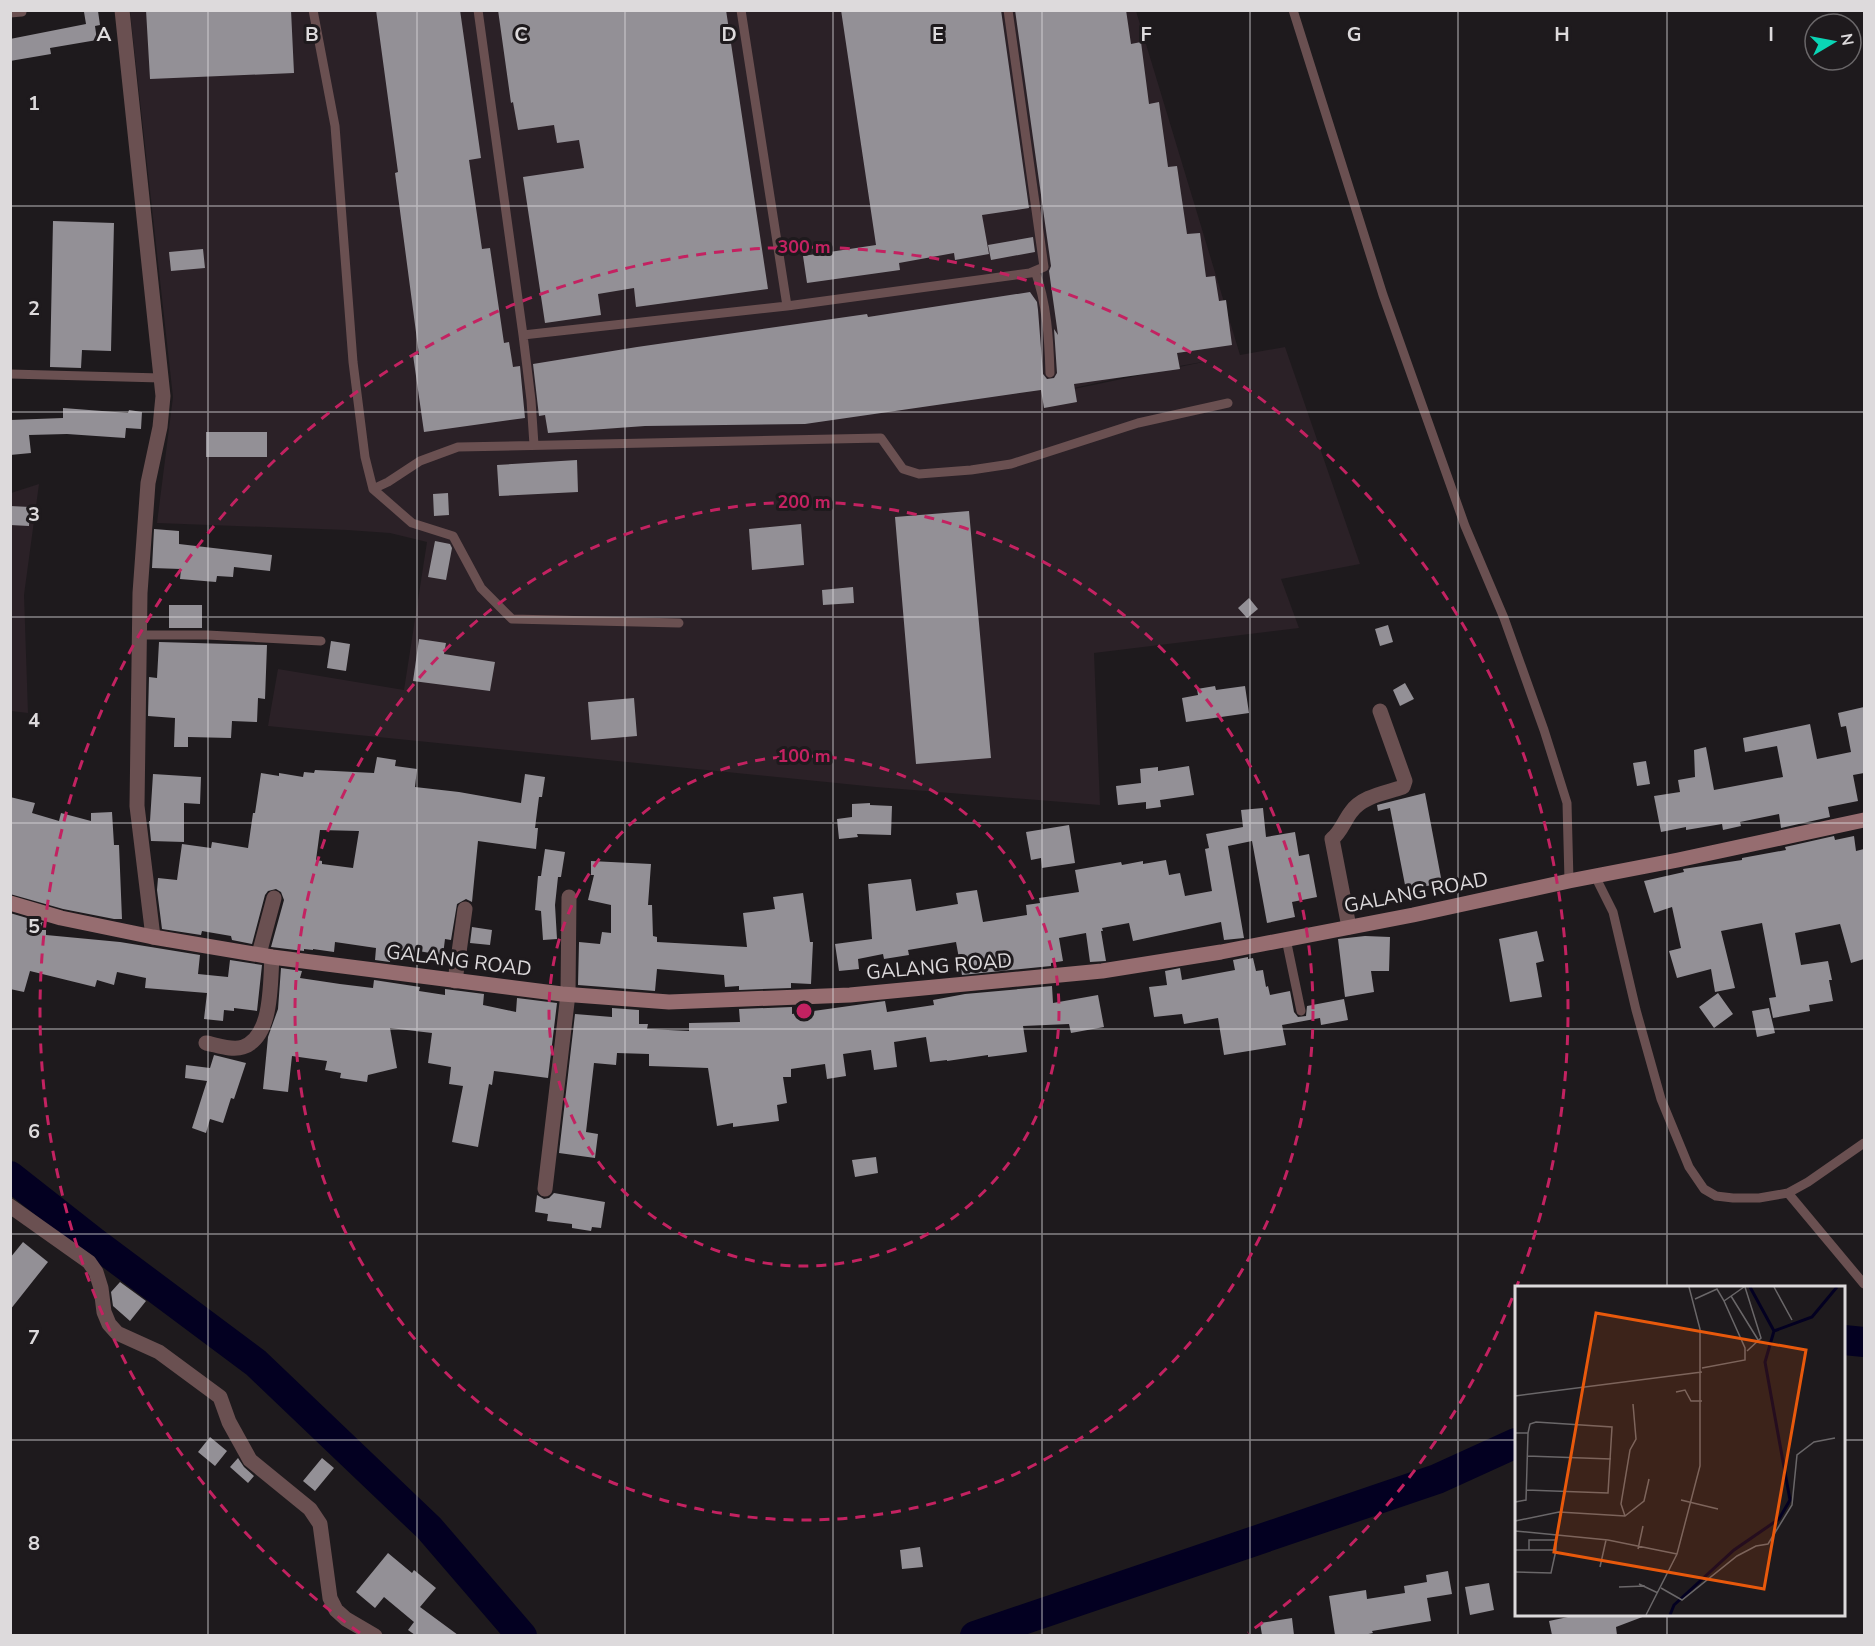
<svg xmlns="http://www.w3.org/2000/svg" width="1875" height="1646" font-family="'Nunito Sans',sans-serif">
<rect width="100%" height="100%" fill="#1e1a1d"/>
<!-- built -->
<path fill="#2b2127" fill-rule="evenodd" d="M130,11h1006l104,344 45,-8 75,217 -79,15 18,49 -205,25 6,152 -224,-18 -608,-61 10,-57 126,21 23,-148 -37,-9 -43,-3 -190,-7 16,-126zM1208,361l-139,29v-1l87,-19z
M39,484l-15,111 4,118 -17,-2v-218z"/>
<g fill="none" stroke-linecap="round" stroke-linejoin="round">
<!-- river -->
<path stroke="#030021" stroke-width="30" d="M10,1176l84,66 162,121 173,165 93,108
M1844,1340l20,2
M975,1636l462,-157 79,-36"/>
</g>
<!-- building -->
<path fill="#939096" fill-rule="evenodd" d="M146,10h145l3,63 -144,6z
M376,10h84l21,148 -12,2 13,89 8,-1 14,95 5,-1 4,25 7,-1 5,52 -101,14 -11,-77h6l-24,-182 3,-1z
M498,10h228l42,279 -132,18 -2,-19 -36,6 3,21 -56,8 -22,-146 61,-9 -5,-28 -22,3 -3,-18 -36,5 -5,-28 -2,1z
M841,10h160l28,198 -47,7 7,39 -34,6 -1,-7 -55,10 1,7 -93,13 -4,-27 73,-11z
M1015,10h111l5,34 10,-2 8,62 10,-2 9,65 9,-1 10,68 13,-1 6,44 9,-1 4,25 7,-1 6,45 -55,8 3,16 -106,15 3,18 -33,6 -3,-18 -236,34 -160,2 -97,7 -3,-18 -6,1 -6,-52 104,-17 230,-33 1,3 162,-25 7,10 1,8 5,64 4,5 7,-1 3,-5 -3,-44 4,6 -9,-64 2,-5z
M98,11l2,14 -5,1 2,14 -47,8 1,6 -41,7v-22l76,-15 -2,-12z
M53,221l61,2 -3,128 -29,-1 -1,18 -31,-1z
M1033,237l2,15 -44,8 -3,-15z
M203,249l2,19 -34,3 -2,-19z
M63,408l65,5 1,-3 13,2 -1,17 -15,-1 -1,10 -58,-4 -38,1 2,18 -21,2v-35l53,-2z
M206,432h61v25h-61z
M577,460l1,32 -79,4 -2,-31z
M448,493l1,22 -15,1 -1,-22z
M10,506l20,1 -1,19 -19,-1z
M969,511l22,247 -75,6 -21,-247z
M801,524l3,41 -52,5 -3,-41z
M154,529l25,2v13l93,11 -2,16 -36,-4 -1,10 -16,-1 -1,6 -36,-3 1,-10 -29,-1z
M435,541l15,3 2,4 -6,32 -18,-3z
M853,587l1,16 -31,2 -1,-15z
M1249,598l9,11 -11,9 -9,-10z
M169,605h33v23h-33z
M1388,625l5,17 -13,4 -5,-17z
M419,639l27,4 -2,11 51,8 -5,29 -77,-10z
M331,641l19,3 -4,27 -19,-3z
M159,642l108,3 -2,54 -7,-1 -1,24 -25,-1 -1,17 -43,-1v10h-14l1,-29 -27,-2 1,-39 8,1z
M1405,683l9,16 -14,7 -7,-16z
M1215,686l1,4 29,-4 4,27 -63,9 -4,-24 16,-3 -1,-6z
M634,698l3,38 -46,4 -3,-38z
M1864,707v66l-11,2 5,26 -30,6 2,10 -49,11 -2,-14 -39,8 1,4 -18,4 -1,-6 -36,6v-3l-25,5 -7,-36 26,-4 -2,-12 17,-3 -1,-27 12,-3 8,43 69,-13 -6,-31 -32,6 -2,-14 67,-14 7,35 34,-7 -5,-26 -5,1 -3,-14z
M377,757l19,3 -1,6 22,3 -2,18 44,5 62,11 4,-29 20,3 -3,20h-3l-4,31h3l-2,21 -58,-8 -6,61 -6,-3 -9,5 -6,36 -6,-1 -2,16 -25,-4 -1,5 -26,-4 -1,10 -15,-2 1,-12 -41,-6 -1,10 -21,-3v1l-9,-1v2l-33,-4 13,-47 -3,-8 -5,-3 -8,2 -3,4 -13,49 -20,-4 -1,-4 -29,-5 -1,4 -39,-6 -5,-39 1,-12 19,2 5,-36 29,4 1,-6 36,6 5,-35h2l6,-40 18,3v-3l24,4 1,-5 10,1 1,-3 59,3zM320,830l39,1 -6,37 -31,-4v-3l-6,-1z
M1646,761l4,23 -13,2 -4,-23z
M1189,766l5,29 -34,5 1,7 -15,2v-7l-28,3 -2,-19 25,-3 -1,-14 18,-2v4z
M153,774l48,3 -1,27 -16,-1v39l-33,-1 -2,-20h1z
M1425,793l17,90 -36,7 -16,-82 -12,3 -1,-6z
M10,797l25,6 -3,10 27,8 2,-8 30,8v-8l21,-1 2,33h5l3,74h-8l-51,-10 -53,-15z
M870,803v2l22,1 -1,29 -34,-1 1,3 -19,2 -2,-20 15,-2v-13z
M1263,808l3,29 29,-5 4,24 10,-2 8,43 -25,5 3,15 -28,6 -15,-82 -24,5 16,92 -20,2 -3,-18 -88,19 -4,-18 -27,5 1,3h-2l5,30 -16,1 -4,-29 -27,5 4,23 -12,2v3l-89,9 -6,-33 -48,8 1,5 -25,4 -1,-5 -25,5 1,10 -20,2 -4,-27 37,-5 -4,-55 43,-5 5,32 42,-7 -2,-11 21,-3 6,32 44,-7 -1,-10 14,-2 -1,-5 40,-6 -4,-22 46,-8 1,3 21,-4v3l23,-4 3,15 11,-2 5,23 27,-5 -7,-42 4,-1 -3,-14 37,-7 -2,-17z
M1069,825l6,38 -33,5 -1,-10 -10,2 -5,-28z
M1834,836l1,4 19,-4 2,15 8,-2v110l-13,4 -11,-39 -45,9 6,32 27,-4 4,19h-3l4,21 -24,4 1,6 -37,7 -4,-20 7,-1 -14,-74 -41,8 14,57 -20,4 -4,-23 -34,9 -8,-27 12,-3 -9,-41 -18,6 -10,-32 40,-9 -1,-3 59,-9v-2l44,-8 -1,-3z
M545,849l20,3 -4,25h-3l-3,28 2,34 -14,1 -2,-29 -6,-1 3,-34h3z
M591,861l60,3 -3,41h4l1,31 4,1v5l90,5 -4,-34 32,-4 -2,-12 30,-4 7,49h3l-2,42 -20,-1v5l-52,2v-4l-14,1 -1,-12 -67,-6 -2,22 -77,-6 1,-43 21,2 2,-12 9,1v-28l-23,-5 6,-25h-3z
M10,913l34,10h-2v7h4v5l74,7 80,13 -2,19 30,3 2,-17 32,5 -5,46 -23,-3v3l-10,-1 -1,11 -19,-2 3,-26 -62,-5 1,-10 -29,-6 -3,13 -17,-5 -2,7 -65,-16 -6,21 -14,-3z
M472,927l20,3 -2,15 -20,-2z
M1537,931l7,30 -8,2 6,34 -32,5 -11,-63z
M1365,936l25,1 -1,34h-18l3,21 -29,5 -7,-58z
M1248,957v2l5,-1 3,13 7,-1 3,17 2,-1 2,9 20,-4 4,21 4,5 8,-1 1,-10 37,-7 4,21 -27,5 -1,-7 -38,7 4,20 -62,10 -6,-37 -34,6 -2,-10 -28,3 -5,-30 18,-2 -2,-14 15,-3 2,12 53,-10 -2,-10z
M281,968l21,3 -2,7 40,6 33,4 1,-8 46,7 -1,4 26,4v-6l39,5 -1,11 33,7 1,-14 40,5 -9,75 -54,-7 -2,14 -3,-1 -11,63 -26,-5 11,-56 -14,-2 2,-17 -23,-4 4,-30 -42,-5 7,40 -29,7 -1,7 -27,-4 1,-5 -16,-3 2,-9 -35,-5 -4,36 -25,-3 5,-52 10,-28z
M1052,986l1,17 45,-8 6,32 -33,6 -2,-9 -46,2 4,26 -39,5v-2l-41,6v-1l-17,2 -4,-25 -32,5 3,25 -23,3 -3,-20 -28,4 3,22 -19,3 -2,-15 -34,5v8h-8l4,26 -10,2 2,16 -46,6v-4l-16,3 -9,-58 -59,-2v-12l-32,-1 -1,12 -22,-2 -8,69 12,2 -3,24 -36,-5 16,-139 37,3v-9l27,2v14h9l-1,5 42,2v-8l51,-1 -1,-13 53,-2v7l93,-13 2,11 47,-7 -1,-5 32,-6z
M1718,993l15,21 -19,14 -15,-21z
M1769,1008l6,25 -18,4 -5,-26z
M214,1055l32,8 -12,36 -3,-1 -8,25 -13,-4 -4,14 -14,-5 15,-47 -22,-3 1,-13 24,3z
M876,1157l2,16 -23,4 -3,-17z
M554,1193l51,9 -4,26 -9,-1 -1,4 -19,-3v-4l-25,-3 1,-7 -13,-2 2,-17 7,4 5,-1z
M23,1242l25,20 -38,48v-52z
M120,1282l26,19 -16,20 -17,-15 -2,-14z
M210,1437l17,14 -12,15 -17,-14z
M238,1458l6,9 10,9 -6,7 -18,-16z
M322,1458l12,10 -19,23 -12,-10z
M920,1547l3,20 -21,2 -2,-19z
M388,1553l24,20 2,-3 22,18 -16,19 38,28h-43l-7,-5 6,-8 -30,-25 -9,11 -19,-16z
M1448,1571l4,23 -25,4 4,23 -59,10 1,2 -9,2h-29l-6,-39 37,-6 1,9 38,-6 -1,-7 23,-4 -1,-7z
M1489,1583l5,27 -24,5 -5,-28z
M1568,1614h77v2l-29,11 1,8h-65l-3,-14 19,-4z
M1292,1618l2,17h-32l-2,-12z"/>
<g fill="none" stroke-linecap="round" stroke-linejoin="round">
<!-- lane -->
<path stroke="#6a5051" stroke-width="9" d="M313,10l22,116 18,236 12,95 8,32 39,34 41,13 28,52 31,31 167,4
M478,10l45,325 264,-29 243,-33 14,-6 -36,-257
M741,10l46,296
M1293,10l90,285 82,231 39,92 40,112 23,73 2,78
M10,13l12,-1
M1035,271c12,32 14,69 15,102
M523,335l8,65 3,45
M10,374l151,4
M373,489l15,-7 32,-21 38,-14 423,-9 22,31 16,5 52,-4 40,-6 127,-41 90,-20
M139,635h68l114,6
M1595,876l18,36 23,98 25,89 28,68 15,22 12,7 17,2h26l29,-5 20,-11 56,-39
M1286,939l15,72
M1788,1193l76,91"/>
<!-- street -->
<path stroke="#6a5051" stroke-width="15" d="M122,10l41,386 -3,31 -12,56 -8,110 -3,213 16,131
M1349,927l-17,-88c9,-7 12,-18 19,-27 11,-16 35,-19 52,-25l2,-6 -25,-70
M259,954l15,-56
M455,981l10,-72
M206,1043c11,2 26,8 37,4 30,-10 27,-65 29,-90
M545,1189l23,-195 1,-97
M10,1206l79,56 7,10 5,16 3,24 5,12 8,9 42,19 61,45 9,25 21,38 60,49 10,15 10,74 6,12 10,9 29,17"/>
<!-- secondary -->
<path stroke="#966d70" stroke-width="15" d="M10,903l51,15 92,19 119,20 290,37 107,8 181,-7 252,-24 119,-19 192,-37 156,-34 109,-21 186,-40"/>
</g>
<!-- grid -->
<path fill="none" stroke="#dddadc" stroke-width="1.5" stroke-opacity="0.55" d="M208,10v1626M417,10v1626M625,10v1626M833,10v1626M1042,10v1626M1250,10v1626M1458,10v1626M1667,10v1278M10,206h1854M10,412h1854M10,617h1854M10,823h1854M10,1029h1854M10,1234h1854M10,1440h1506M1844,1440h20M1667,1614v22"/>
<!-- distance rings -->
<g fill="none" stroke="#c32261" stroke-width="3" stroke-dasharray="10 8">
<circle cx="804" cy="1011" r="255"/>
<circle cx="804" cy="1011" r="509"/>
<path d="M360 1633A764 764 0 1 1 1248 1633"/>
</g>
<g text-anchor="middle" stroke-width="6" stroke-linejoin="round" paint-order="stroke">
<!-- street labels -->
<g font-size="20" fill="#dddadc" stroke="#1e1a1d">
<text transform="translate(1416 892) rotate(-11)" y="7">GALANG ROAD</text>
<text transform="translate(459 960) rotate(7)" y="7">GALANG ROAD</text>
<text transform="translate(939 966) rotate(-5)" y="7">GALANG ROAD</text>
</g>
</g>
<!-- overview -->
<g transform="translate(1515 1286)">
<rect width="330" height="330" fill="#1e1a1d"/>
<path fill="none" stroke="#030021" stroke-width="3" d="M259,45l38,-14 25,-30M155,329l4,-10 60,-55 45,-31 11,-19 -25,-138 9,-31 -24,-44"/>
<path fill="none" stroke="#6a6769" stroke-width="1.5" d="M230,1l16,51 -14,13M259,1l18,33M216,10l29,47M180,13l22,-10 7,12 20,-14M187,82l43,-8v-12l-21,-47M161,106l9,-2 6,11h11M0,110l187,-24M0,147h13l-2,67 -11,2M12,170l84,3M11,204l82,3 4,-66 -76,-5 -6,2 -2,9M166,214l37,9M110,230l-4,-12 9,-54 6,-11 -3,-35M0,235l44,-9 66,4 19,-15 5,-22M0,245l93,9 69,14M123,263l5,-23M0,264h41v-10h-27v10M85,281l6,-27M0,286l36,1 5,-23M124,298l19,9M104,301l26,-1M146,302l21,12 55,-44 19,-10 12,-2 24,-39 5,-50 17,-13 21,-4M131,329l31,-61 23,-88v-137l-11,-42"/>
<path fill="#e8590c" fill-opacity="0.15" stroke="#e8590c" stroke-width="3" d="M81,27l210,37 -42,239 -210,-37z"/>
<rect width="330" height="330" fill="none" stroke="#dddadc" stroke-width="3"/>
</g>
<g font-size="20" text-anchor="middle" font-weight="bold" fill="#dddadc" stroke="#1e1a1d" stroke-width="6" stroke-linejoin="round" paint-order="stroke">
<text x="104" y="41">A</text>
<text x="312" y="41">B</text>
<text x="521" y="41">C</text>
<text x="729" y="41">D</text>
<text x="938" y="41">E</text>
<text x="1146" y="41">F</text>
<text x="1354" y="41">G</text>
<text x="1562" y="41">H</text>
<text x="1771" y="41">I</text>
<text x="34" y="110">1</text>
<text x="34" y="315">2</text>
<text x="34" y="521">3</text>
<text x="34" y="727">4</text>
<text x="34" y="933">5</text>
<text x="34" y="1138">6</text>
<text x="34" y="1344">7</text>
<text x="34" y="1550">8</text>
</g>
<circle cx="804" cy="1011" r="9" fill="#c32261" stroke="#1e1a1d" stroke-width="3"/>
<g font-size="18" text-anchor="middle" font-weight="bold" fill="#c32261" stroke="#1e1a1d" stroke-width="6" stroke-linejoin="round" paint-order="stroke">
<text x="804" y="253">300 m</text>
<text x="804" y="508">200 m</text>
<text x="804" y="762">100 m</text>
</g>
<!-- border -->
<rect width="1875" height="1646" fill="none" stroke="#dddadc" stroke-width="24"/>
<!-- north arrow -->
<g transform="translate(1833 42) rotate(80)"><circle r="28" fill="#1e1a1d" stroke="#6a6769" stroke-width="1.5"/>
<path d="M0-4.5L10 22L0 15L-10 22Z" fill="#0ad5b5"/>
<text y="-9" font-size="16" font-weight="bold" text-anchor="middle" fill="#dddadc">N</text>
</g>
</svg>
